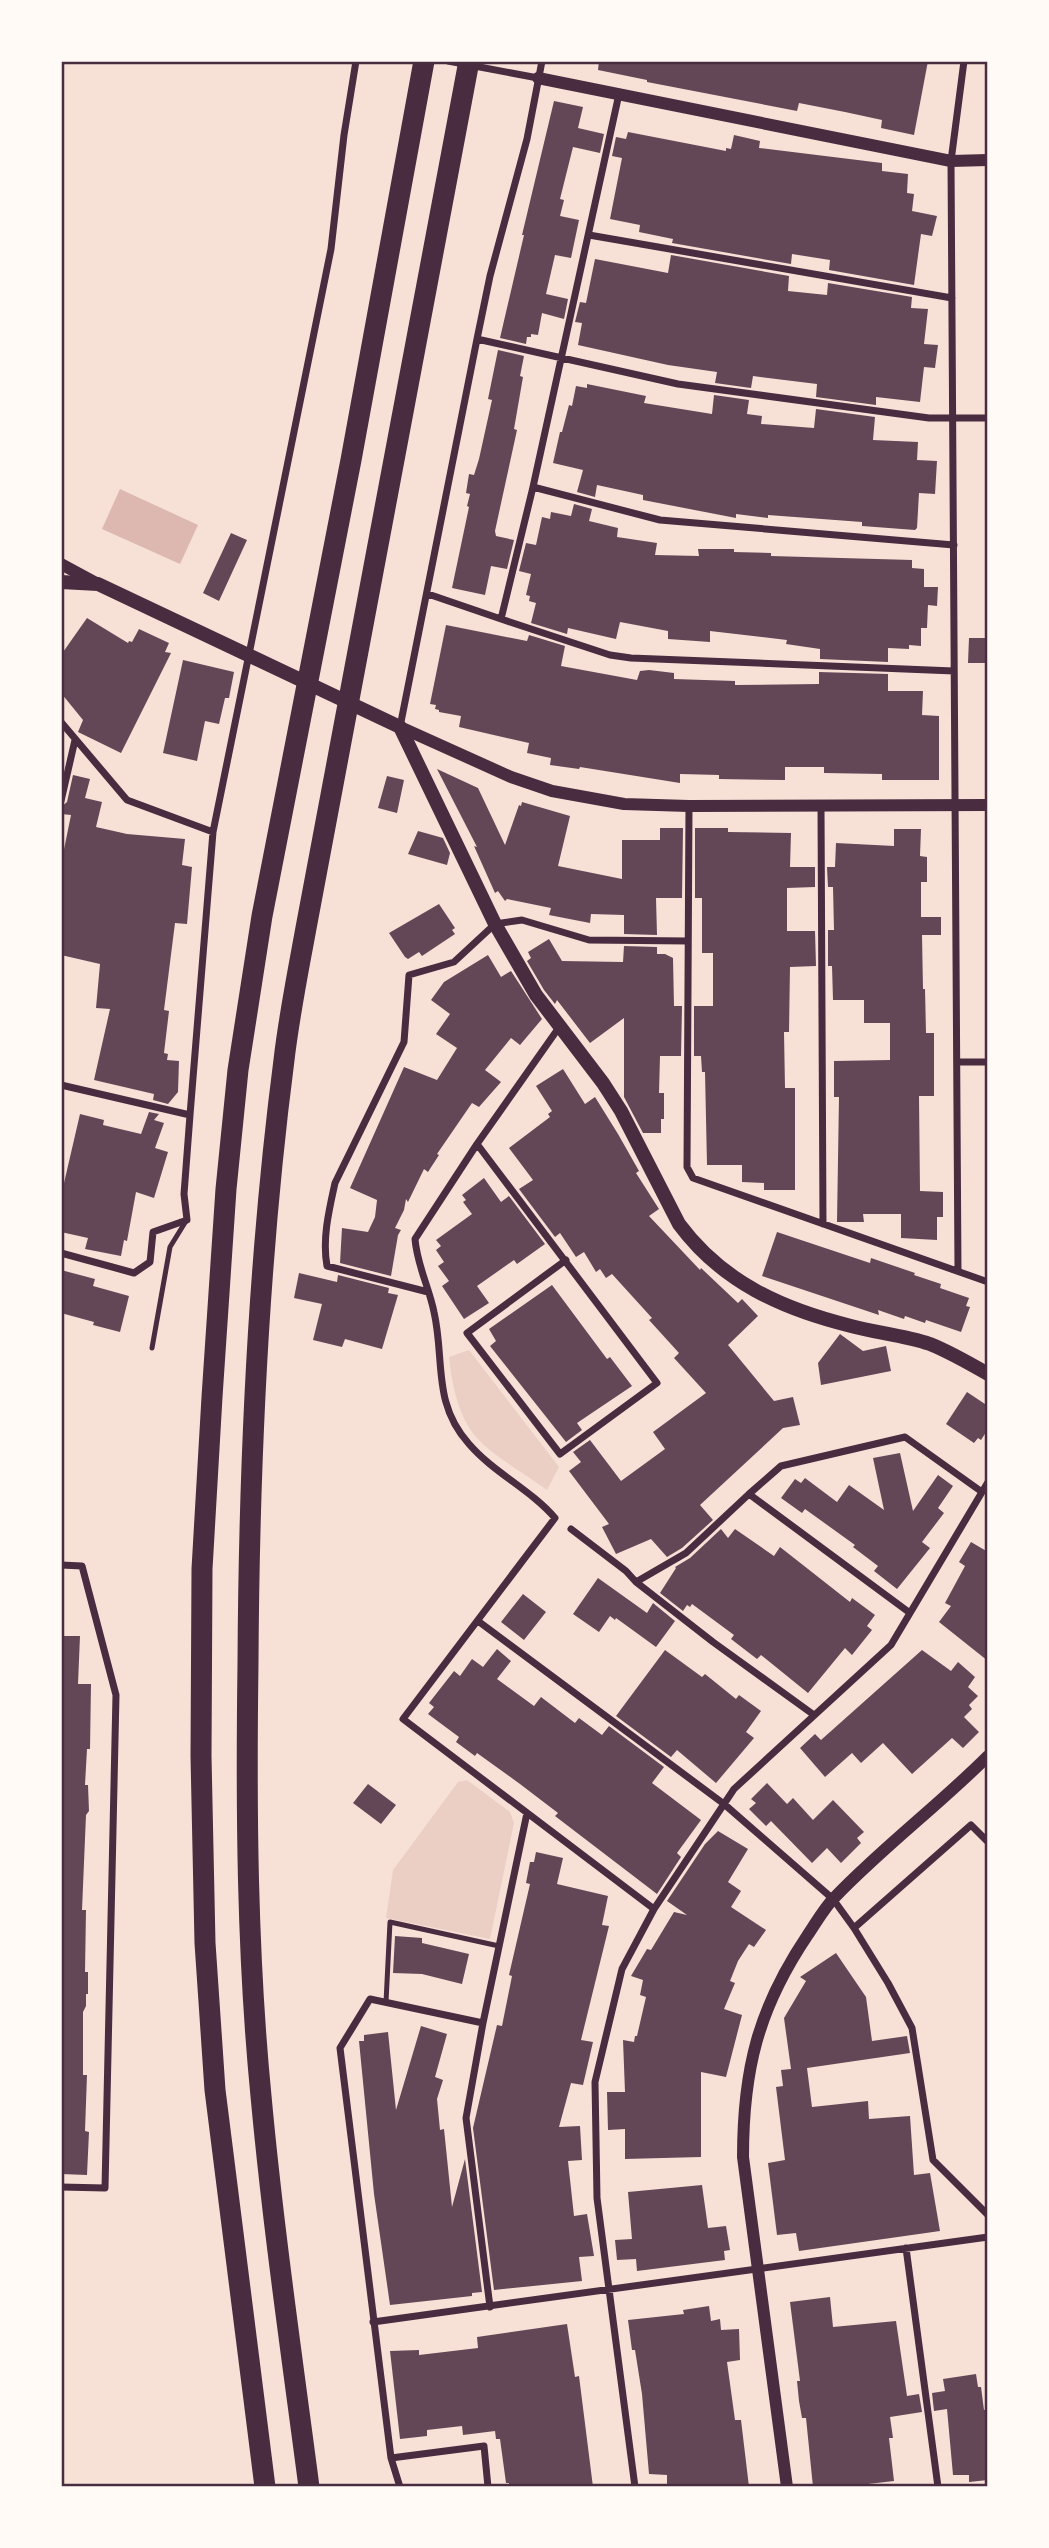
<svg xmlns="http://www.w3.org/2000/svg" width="1049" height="2548" font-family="Arial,sans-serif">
<rect width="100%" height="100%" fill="#f7e1d7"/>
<!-- green -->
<path fill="#ebcfc5" d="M469,1350l90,117 -12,23c-20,-15 -54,-34 -70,-52 -19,-21 -25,-54 -28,-81z
M467,1780l43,32 4,11 -24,116 -104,-21 7,-48 65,-88z"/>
<!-- water -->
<path fill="#dcb8b0" d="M120,489l78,36 -18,39 -78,-35z"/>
<!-- building -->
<path fill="#644757" d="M599,61h329l-14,74 -33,-7 1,-8 -37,-8 -46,-9 -2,8 -150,-29v-2l-49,-10z
M554,101l29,6 -5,21 26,6 -4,19 -27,-6 -13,52 4,1 -4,16 19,4 -8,38 -16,-3 -9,39 22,5 -4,20 -22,-6 -4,22 -7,-1v3h-4l-1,7 -26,-6 24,-103h-2z
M628,132l98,19v-3l5,1 3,-14 26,6 -1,7 123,15v8l26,3 -1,19 7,1 -2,17 25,5 -5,20 -11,-2 -7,51 -85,-15 1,-10 -38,-6 -1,10 -119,-21 1,-4 -34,-7 1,-7 -30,-6 12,-61 -10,-2 4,-19 10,2z
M671,255l118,21 -1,15 39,4 1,-12 84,14 -1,11 17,1 -4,35 14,1 -3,23 -11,-1 -4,35 -44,-5v8l-60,-8 1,-13 -64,-8 -2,12 -36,-5 2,-11 -49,-7 -90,-20 4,-22 -7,-1 5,-20 6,1 9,-44 73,14z
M498,350l26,6 -4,20 3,1 -9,52 3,1 -22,101 1,5 18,4 -7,29 -16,-3 -6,29 -33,-7 17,-81 -2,-1 3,-12 -4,-1 3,-19 5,1 5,-16 13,-59 -4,-1z
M587,384l59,12 -2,7 68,11 2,-19 35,5 -2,14 15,2 -1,8 53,4 2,-19 59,8 -2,23 45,2 -1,18 20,1 -2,33 -16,-1 -2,35 -2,2 -53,-4v-4l-94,-7v3l-32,-4v4l-93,-18v-5l-46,-10 -2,12 -18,-5 6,-22 -30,-7 7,-31h2l7,-27 3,1 4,-20 11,2z
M574,504l18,5 -3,12 29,7 -1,9 40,6 -2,12 44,1 -1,-7h36v3l37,1v3l141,4v8l12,1v18h14l-1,19 -9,-1 -1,23h-6v18l-12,-1v4l-21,-1v14l-68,-3v-10l-34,-5 1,-4 -77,-9v11l-42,-3v-8l-48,-9 -4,17 -48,-11 -1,6 -36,-11 5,-20 -7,-2 1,-5 -4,-1 5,-21 -12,-3 7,-28 10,2 6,-28 8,2 1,-7 20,4z
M231,533l16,7 -28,61 -16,-8z
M87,618l41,25 1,-2 3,1 7,-13 30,14 -4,9 6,1 -50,100 -43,-21 5,-12 -22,-27v-38z
M446,625l81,16 2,-6 36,11 -4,20 76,14 3,-9 9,-1 25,3v6l61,2v4l84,-1v-12l69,2v17h35l-1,24 17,1v64h-57v-6l-58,-1v-6h-39v13l-66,-1v-4l-39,-1v9l-100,-16 -1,2 -29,-4 1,-7 -24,-5 2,-10 -70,-16 2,-11 -22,-4v-2l-4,-1 1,-4 -6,-1z
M969,638h19v25h-20z
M183,660l51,12 -5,26h-4l-6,26 -14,-3 -8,40 -34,-8z
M437,769l41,19 27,57 14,-40 2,1 1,-4 48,14 -12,50 64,13v-39h38v-12h23l-1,70h-26l1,37 -33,-1v-19l-33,-1 -1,9 -41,-8 2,-7 -44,-9 -2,2 -7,-10 -3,2 -21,-47 3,1z
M73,775l17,4 -5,19 17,4 -6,25 31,7 58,5 -3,26 10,2 -5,57 -12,-1 -11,87 5,1 -5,42 4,1 -1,6 12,1 -1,31 -10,12 -15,-4 1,-6 -60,-14 16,-71 -14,-1 4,-44 -39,-9v-91l10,-49 -10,-1v-7l6,-5z
M387,776l17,4 -7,33 -19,-5z
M695,828h33v4l63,1 -1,34h25v20l-28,1v43h28l1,35 -26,1 -1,65h-5l1,56h10v102h-31v-7l-22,-1v-17h-35l-2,-93h-3l-1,-16h-7v-50h19v-53h-11v-55h-7z
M894,829h27l-1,27 7,1v25h-6v35h20v18h-19l1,54h2l1,44h8v63h-15l1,95 23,1v25h-6v23l-36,-2v-24h-38l1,8h-27l2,-125h-5v-36l56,-1v-37h-26v-23h-31l-1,-34h-4v-36h6l-1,-43h-5l-1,-20h8l1,-24 58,3z
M418,831l25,7 7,15 -3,12 -39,-11z
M439,904l16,24 -3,2 3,4 -33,22 -3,-4 -11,7 -3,-2 -16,-24z
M549,939l13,22 61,1 1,-16 33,1v7h8l8,4 1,48h8l-1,50h-21l-1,37h5v26h-3v14h-18l-19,-36v-79l-34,25 -33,-43 -2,4 -11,-14 -17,-29 4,-3 -3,-6z
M488,955l13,22 10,-6 31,48 -22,26 -9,-7 -26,32 16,12 -22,25 -7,-4 -35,51 2,1 -11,17 -4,-3 -16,33 -2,-3 -2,11 -9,18 6,2 -3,5 -7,41 -51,-13 2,-35 26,4 7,-15 2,-17 -27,-12 54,-121 33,13 20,-32 -21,-14 14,-20 -19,-14 13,-18z
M563,1069l22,35 10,-7 23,37 21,37 -3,2 23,36 -10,7 51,54 1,-2 37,35 4,-4 16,17 -30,29 46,56 19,-4 7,28 -17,3 -83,77 13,15 -31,28 -15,9 -16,-18 -35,15 -14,-27 7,-3 -40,-53 12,-9 -8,-10 17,-12 31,41 44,-32 -12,-17 53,-39 -32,-35 5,-5 -30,-33 3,-2 -40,-44 -6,4 -6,-9 -4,3 -12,-20 -8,5 -16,-24 -5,4 -36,-48 14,-9 -24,-32 41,-31 -2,-3 4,-3 -16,-25z
M149,1112l10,2 -5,6 10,3 -9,25 13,4 -14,46 -18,-6 -9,49 -3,-1 -3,16 -36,-7 3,-11 -27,-6v-36l19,-82 24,6 -1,5 38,9z
M484,1178l17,24 8,-6 36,48 -28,20 -3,-4 -37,26 12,17 -25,16 -22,-33 7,-5 -11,-15 6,-4 -8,-12 5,-4 -5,-6 36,-26 -9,-12 3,-2 -4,-5z
M777,1232l93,31 1,-5 44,15 -1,2 27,9 -1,4 29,10 -3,8 4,1 -9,25 -35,-12 -1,3 -20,-7 -1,3 -26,-9 1,5 -117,-39z
M61,1270l34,9 -2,7 36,10 -9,36 -27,-7 1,-3 -33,-9z
M299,1273l38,9 1,-7 51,13 -1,5 10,2 -16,54 -37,-10 -3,8 -29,-7 9,-36 -28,-6z
M552,1285l55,74 3,-2 22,29 -55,37 5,7 -16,12 -76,-96 6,-5 -7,-12z
M840,1334l23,17 23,-5 5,25 -70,14 -3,-22z
M967,1392l21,14v23l-7,11 -3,-2 -4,5 -28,-19z
M900,1453l13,58 25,-36 15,11 -15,22 6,5 -22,29 8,6 -33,41 -23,-18 4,-5 -25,-19 2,-2 -50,-36 -3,4 -21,-15 14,-19 6,4 4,-5 32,24 12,-17 35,25 -11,-52z
M721,1529l7,9 7,-9 39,27 6,-9 70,55 2,-4 23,17 -8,11 5,4 -20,25 -7,-7 -37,45 -47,-38 -4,4 -26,-20 3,-4 -42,-31 -2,3 -3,-2 -4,6 -23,-18 16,-25 -1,-1 15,-9z
M971,1542l17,10v109l-49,-39 12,-16 -6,-3 20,-37 -6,-4z
M598,1578l49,35 6,-10 22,18 -19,26 -40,-29 -1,2 -5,-4 -11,16 -26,-18z
M523,1594l23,18 -22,28 -23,-18z
M61,1636h19l-2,48h13l-1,65h-3l-2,36h3l1,26 -3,4 -4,95h4l-1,62h3v22h-2v12l-3,6v63h4l-2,56 4,1 -2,43 -26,-1z
M497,1649l14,12 -14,18 37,27 7,-9 34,26 4,-5 23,17 7,-9 55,41 -12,16 49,37 -24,33 4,4 -24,37 -102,-78 3,-3 -38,-29 -43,-31 -2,3 -19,-14 3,-5 -31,-23 6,-7 -5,-4 25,-32 6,5 12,-17 11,8z
M665,1650l37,27 3,-3 31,25 3,-4 22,16 -15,21 8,6 -38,45 -39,-33 -6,7 -55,-41z
M922,1650l29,21 7,-9 17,15 -7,10 10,9 -9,9 3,4 -8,8 15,15 -16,16 -11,-10 -40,36 -29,-31 -22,20 -9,-10 -27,24 -25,-29 15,-14 6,6z
M767,1783l20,21 6,-6 20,22 20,-20 31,32 -7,6 4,5 -20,20 -14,-15 -15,15 -41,-42 -5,5 -17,-17 7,-6 -5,-4z
M368,1784l28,21 -15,19 -28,-21z
M718,1831l30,18 -20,33 13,9 -10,16 35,23 -12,17 -5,-3 -11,17 -8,20 5,2 -11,26 18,6 -16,62 -25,-5v85l-76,2v-30l-17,1 -1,-38h18l-2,-52 11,2 1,-6h2l9,-39 -6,-2 3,-15 -12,-4 16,-27 4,1 23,-38 13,3 -20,-14 38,-57z
M536,1852l27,6 -6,26 51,12 -6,29 7,1 -28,114 12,2 -10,43 -12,-2 -12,44 21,-1 2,34 -14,1 6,55 13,-2 7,42 -15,1 3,24 -88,9 -21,-162 24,-103 5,1 10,-50 -3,-1 21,-91 -4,-1 4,-21h4z
M395,1936l27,2v5l47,11 -7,30 -40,-10 -29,-1z
M836,1953l30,44 6,44 35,-5 3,17 -103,15 5,39 56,-6 1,18 41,-3 4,59 16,-2 10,58 -141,20 -3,-18 -19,2 -9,-72 17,-3 -9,-73 7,-1 -2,-16 10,-1 -7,-51 22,-37 -6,-4z
M421,2026l26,8 -12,43 8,3 -6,19 3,31 4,-1 8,78 13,-48 17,133 -10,1v3l-82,9 -16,-111 -15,-153h5v-6l24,-3 8,78z
M702,2185l6,43 18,-2 4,24 -6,1 1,9 -88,11 -1,-12 -19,1 -2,-20 17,-1 -4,-47z
M830,2297l3,30 63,-6 11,75 12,-2 3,18 -32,5 3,21h-4l5,43 -52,6h-29l-7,-69h-4l-3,-17 -2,-20h3l-10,-79z
M709,2306l2,15 9,-2 1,11 18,-1 1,31 -13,2 8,58h6l8,67h-82v-12l-18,-1 -7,-80 -7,-44h-3l-4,-30 56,-6 -1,-4z
M567,2324l8,53 4,-1 14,111h-84v-4h-3l-6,-44h-4l-1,-8 -32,4 -1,-9 -35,4v6l-27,3 -10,-88 29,-1v5l59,-7 -1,-11z
M976,2374l2,13h3l3,23 4,-1v71l-19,2v-7h-16l-6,-66 -13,2 -2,-18 13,-2 -2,-12z"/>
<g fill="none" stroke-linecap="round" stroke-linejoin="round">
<!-- service -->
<path stroke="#4a2c40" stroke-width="5" d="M152,1348l18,-101 16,-26
M386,2002l4,-80 109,24"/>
<!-- minor -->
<path stroke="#4a2c40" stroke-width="7" d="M448,61l90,17
M619,94l-86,393 -32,132 109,36 21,3 323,13
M589,235l363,63
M477,339l201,45 251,34h59
M533,487l127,33 294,25
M428,594l73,25
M61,722l66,78 86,32
M400,727l77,-388 13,-63 37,-137 15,-78
M61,801l14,-61
M689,806l-2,361 6,11 295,104
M821,807l2,417
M560,1026l-83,118 -62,95c2,26 14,48 19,73 11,48 -2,91 35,132 25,29 61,45 86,74l-152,201 251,190
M958,1062h30
M61,1085l129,30 23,-283 118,-583 13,-114 12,-74
M477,1144l180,239 -97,71 -93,-121 99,-73
M61,1253l73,20 16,-11 3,-30 34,-12 -3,-26 6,-79
M958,1271l-7,-1110 13,-100
M428,1292l-101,-26c-5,-27 2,-56 8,-83l69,-141 5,-67 45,-13 41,-38 27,-4 67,20 99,1
M749,1494l32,-28 124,-29 77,55
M571,1529l55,42 10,11
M61,1565l21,1 34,129 -11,493 -44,-1
M478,1621l246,183 109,95 21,29 34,55 24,45 21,132 55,55
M814,1715l-101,-73 -77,-60 50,-29 63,-59 161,119
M854,1928l117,-103 17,17
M906,2248l32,239
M490,2307l-24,-189 17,-95 44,-210
M373,2322l615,-85
M391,2458l93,-12 4,41
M400,2487l-9,-29 -51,-410 30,-49 113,24
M635,2487l-38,-289 -2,-116 27,-113 32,-60 80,-120 157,-144 97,-163"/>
<!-- tertiary -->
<path stroke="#4a2c40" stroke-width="12" d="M538,78l413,83 37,-1
M61,564l37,20
M400,727l111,50 41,14 72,13 65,2 299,-1
M787,2487l-44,-330c0,-87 15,-148 64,-221 9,-13 17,-28 28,-39 48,-50 104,-92 153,-141"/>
<!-- secondary -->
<path stroke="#4a2c40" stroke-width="14" d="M61,582l37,2 302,143 95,197 41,71 67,88 18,28 58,113c43,58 103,85 172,102 26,7 53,9 79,18 20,8 39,19 58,30"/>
<!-- motorway -->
<path stroke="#4a2c40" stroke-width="21" d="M265,2487l-50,-397 -10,-147 -4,-187 1,-187 10,-172 14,-208 12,-119 24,-154 89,-456 73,-399
M309,2487c-17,-130 -36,-260 -48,-391 -14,-143 -15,-288 -13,-432 1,-202 10,-404 36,-604 5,-44 14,-88 22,-132l163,-867"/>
</g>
<!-- border -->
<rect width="1049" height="2548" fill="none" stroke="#fffaf5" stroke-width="126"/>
<rect x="63" y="63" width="923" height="2422" fill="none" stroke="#4a2c40" stroke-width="2.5"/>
</svg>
